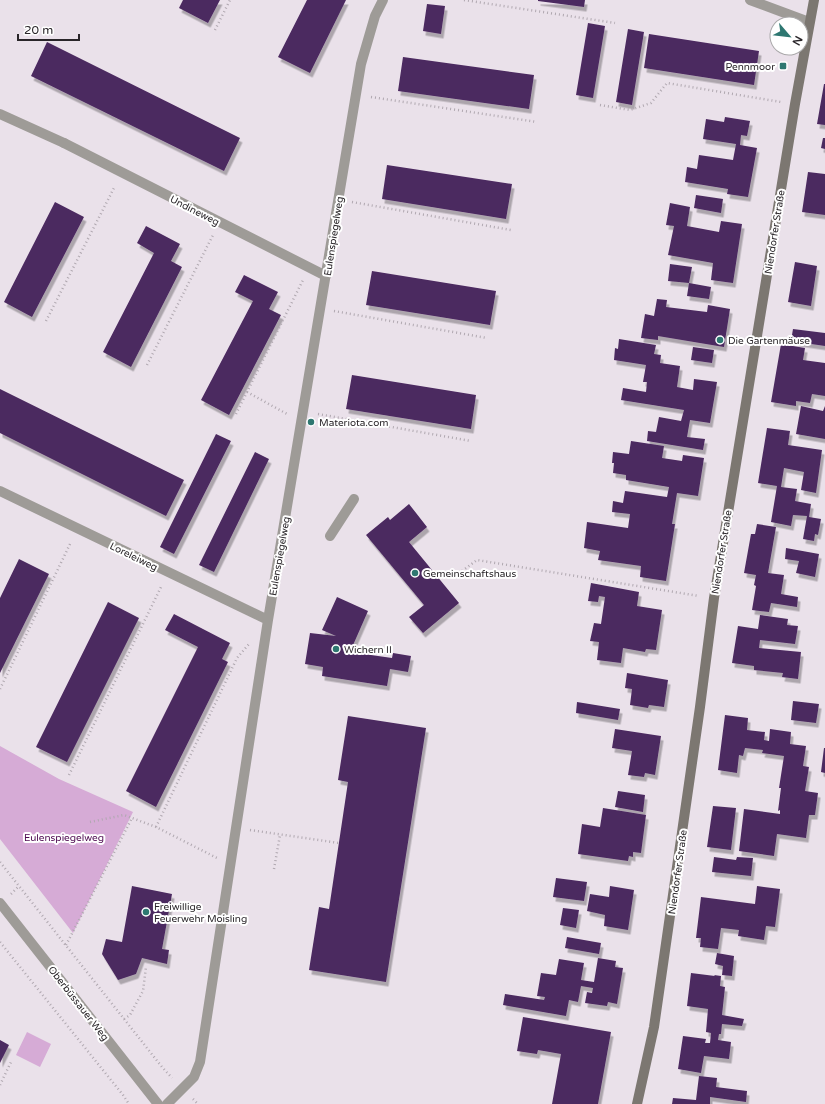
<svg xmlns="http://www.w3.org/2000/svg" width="825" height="1104" font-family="'Varela Round',sans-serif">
<defs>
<filter id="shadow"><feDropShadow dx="2.5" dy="4.5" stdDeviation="0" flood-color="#0004"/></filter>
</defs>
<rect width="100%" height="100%" fill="#eae1ea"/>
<!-- green -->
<path fill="#d6abd6" d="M0,746l59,33 74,33 -60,121 -73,-94z
M27,1032l24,12 -11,23 -24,-12z"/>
<!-- building -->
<path fill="#4c2960" filter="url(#shadow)" d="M183,0h37l-12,23 -29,-15z
M307,0h39l-36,73 -32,-16z
M538,0h47l-1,7 -46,-6z
M427,4l18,2 -4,28 -18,-3z
M588,23l17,3 -12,72 -17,-3z
M628,29l16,3 -12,73 -16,-3z
M649,34l110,17 -5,34 -110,-17z
M47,42l193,96 -16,33 -193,-95z
M403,57l131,18 -5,34 -131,-18z
M824,84h1v41l-8,-1z
M725,117l25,4 -3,15 -6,-1 -1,10 17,3 -9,49 -21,-3 1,-5 -43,-7 2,-15 10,2 2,-14 34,5 3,-16 -33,-5 3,-20 18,3z
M823,138h2v11l-4,-1z
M387,165l125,19 -6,35 -124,-20z
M808,172l17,2v41l-23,-3z
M696,195l27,4 -2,14 -27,-5z
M55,202l29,15 -52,100 -28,-15z
M670,203l20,4 -3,19 32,6 2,-11 21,3 -9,59 -22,-3 2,-17 -45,-8 6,-29 -8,-1z
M146,226l34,18 -9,17 11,6 -51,100 -28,-15 51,-99 -17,-10z
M795,262l22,4 -6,40 -23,-4z
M670,264l22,3 -3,16 22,4 -2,12 -22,-3 2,-13 -21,-2z
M372,271l124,20 -6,34 -124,-20z
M244,275l34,17 -9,17 12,6 -52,100 -28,-15 52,-99 -18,-9z
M657,299l10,1 -1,7 41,5 1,-7 22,4 -6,38 -66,-11v4l-17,-2 4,-24 9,2z
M793,329l32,4v13l-34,-5z
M619,339l37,6 -2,9 7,1 -1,8 20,3 -3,21 16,3 1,-11 23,3 -7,41 -20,-3 -3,17 18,2 -2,11 -56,-9 1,-10 8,1 3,-15 22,4 3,-11 -63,-10 2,-12 23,4 1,-10h-4l3,-17 -32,-5 1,-12 3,1z
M781,344l24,4 -2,12 22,3v33l-13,-2 -2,9 -14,-2v5l-25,-4z
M693,347l21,3 -2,13 -21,-3z
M352,375l124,20 -5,34 -125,-20z
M0,389l184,91 -18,36 -166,-83z
M801,406l22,5 2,-5v33l-29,-5z
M767,428l23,3 -2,14 34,5 -6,43 -15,-3 3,-18 -20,-4 -3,19 16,2 -2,12 16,3 -2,13 12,2 -3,16 -3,-1 -1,7 -11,-2 4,-23 -14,-1 -2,11 -20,-4 6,-36 -19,-3z
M216,434l15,7 -57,113 -14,-7z
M631,441l33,5 -2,12 20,3 1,-6 21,3 -6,38 -21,-3 -5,31h3l-9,57 -26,-4 1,-11 -43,-6 2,-9 -16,-3 3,-26 41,6 2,-14 -18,-2 1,-11 10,2 2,-12 42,6 2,-10 -43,-7v-5l-13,-2 1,-10h-2l1,-11 16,2z
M255,452l14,7 -55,113 -15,-7z
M409,504l18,23 -18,15 50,61 -36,30 -14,-16 15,-12 -58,-70 22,-18 2,3z
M757,524l19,3 -8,46 16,2 -3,19 17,3 -1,10 -26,-4 -2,9 -17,-2 4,-24 -2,-1 2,-10 -12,-2 7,-39h4z
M786,548l33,6 -4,23 -19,-4 3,-12 -14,-2z
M19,559l30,15 -49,99v-75z
M591,583l48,9 -2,14 25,4 -6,40 -10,-1 -1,3 -22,-4 -2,15 -24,-3 2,-18 -9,-1 4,-18 7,1 4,-27 -6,-1 -1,6 -10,-1z
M337,597l31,14 -18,41 42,6 1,-5 18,3 -3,16 -18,-3 -3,17 -65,-10 1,-9 -18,-3 5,-31 26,3 -14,-6z
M108,602l31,16 -72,144 -31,-15z
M174,614l56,29 -8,16 6,3 -72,145 -30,-16 72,-144 -33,-17z
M760,615l28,4 -1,6 11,1 -3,18 -35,-4 -1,8 42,4 -3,27 -16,-2 1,-4 -29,-3v-4l-22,-3 6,-37 20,3z
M627,673l41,7 -4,27 -15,-2 -1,3 -18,-3 2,-16 -7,-1z
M793,701l26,3 -3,19 -25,-3z
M577,702l43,7 -2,11 -42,-7z
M725,715l23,3 -1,12 18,2 -1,8 5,1 1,-12 21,3 -1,12 16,2 -3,20 6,1 -4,24 13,2 -3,22h-6l-3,23 -29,-4 -3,22 -35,-5 5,-42 36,5v-4l-2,1 3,-23h-2l5,-32 -22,-3 1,-3 -18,-2 -2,8 -4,-1 -2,18 -19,-3z
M348,716l78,12 -40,254 -77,-12 10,-63 10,2 19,-127 -10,-2z
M615,729l46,7 -6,39 -10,-2 -1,4 -16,-2 4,-24 -20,-3z
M824,748h1v25l-4,-1z
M618,791l27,4 -2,17 -28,-5z
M713,806l23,2 -5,42 -24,-3z
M603,808l43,7 -5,38 -8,-1v5l-4,-1 -1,5 -50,-7 4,-30 18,3z
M714,857l22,3 1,-3 16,1 -2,18 -39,-4z
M556,878l31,4 -3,19 -31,-4z
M132,886l40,8 -10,55 7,1 -2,14 -25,-6 -6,16 -18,6 -16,-26 4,-15 16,3z
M610,886l24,4 -6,40 -24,-4 1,-11 -18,-4 3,-17 19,3z
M757,886l23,3 -5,38 -9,-1 -2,14 -26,-4 1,-6 -18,-2 -3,21 -18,-2 1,-9h-5l5,-41 54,7z
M563,908l16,2 -3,18 -16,-3z
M567,937l34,6 -2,11 -34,-6z
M717,953l17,3 -2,20 -10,-1 1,-9 -8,-2z
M598,958l18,3 -1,6 8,1 -6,36 -9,-2 -1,4 -22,-3 2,-11 5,1 1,-5 -12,-2 -3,16 -9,-2 -3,16 -63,-11 2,-11 39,6 1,-3 -8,-1 4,-23 15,2 3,-16 25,4 -3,17 13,2z
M691,973l24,3 -1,-1 7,1 -1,10 5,1 -3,28 22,4 -2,7 -20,-2 -1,10h-2l-1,6 13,2 -2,17 -25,-3 -3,17 -23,-4 5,-33 23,3 -1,4h5l1,-10 -5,-1 2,-23 -21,-3z
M523,1017l88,15 -13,72h-46l9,-50 -23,-4 -1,4 -20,-3z
M0,1040l9,5 -9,18z
M699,1076l18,2 -1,9 31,4 -1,11 -36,-5v7h-38l1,-6 23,2z"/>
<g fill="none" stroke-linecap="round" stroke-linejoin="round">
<!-- path -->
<path stroke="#b0a8b0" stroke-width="2.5" stroke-dasharray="1 3" stroke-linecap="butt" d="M464,0l151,23
M215,30l15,-30
M371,97l166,25
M600,105l30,5 21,-7 16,-20 114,19
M352,202l159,28
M334,311l153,27
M46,321l69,-135
M147,365l66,-130
M247,392l40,22
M236,414l67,-134
M318,414l153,27
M462,571l15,-11 222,36
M0,689l71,-147
M69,775l93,-190
M90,822l34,-7 32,12 61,31
M156,827l81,-169 12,-14
M250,830l89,13
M0,862l162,205 10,11
M274,869l6,-34
M11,894l8,-8
M0,942l123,153 6,9
M66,945l66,-127
M124,1019l6,-4 13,-24 3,-24
M0,1085l11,-23
M193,1099l5,5"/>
<!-- lane -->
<path stroke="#9e9b97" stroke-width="10" d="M0,114l64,29
M330,536l24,-37"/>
<!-- street -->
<path stroke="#9e9b97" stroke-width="10" d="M750,0l59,22
M64,143l262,133
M0,491l268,129
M0,903l158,201
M167,1104l27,-27 6,-15 68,-442 93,-556 14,-48 8,-16"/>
<!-- secondary -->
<path stroke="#7c7771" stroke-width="10" d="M637,1104l17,-77 46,-320 14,-109 81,-494 19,-104"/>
</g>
<!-- markers -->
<g fill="#2e7771" stroke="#fff" stroke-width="1.5">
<rect x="779" y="62" width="8" height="8" rx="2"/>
<circle cx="720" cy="340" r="4"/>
<circle cx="311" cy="422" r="4"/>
<circle cx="415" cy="573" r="4"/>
<circle cx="336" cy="649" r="4"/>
<circle cx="146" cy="912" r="4"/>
</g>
<g text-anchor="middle" stroke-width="4" stroke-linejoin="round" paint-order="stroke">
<!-- poi labels -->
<g font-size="10" fill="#292529" stroke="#fff" text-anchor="start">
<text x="775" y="70" text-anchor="end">Pennmoor</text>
<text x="728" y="344">Die Gartenmäuse</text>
<text x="319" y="426">Materiota.com</text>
<text x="423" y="577">Gemeinschaftshaus</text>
<text x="344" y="653">Wichern II</text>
<text x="154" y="910">Freiwillige<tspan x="154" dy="12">Feuerwehr Moisling</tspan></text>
</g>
<!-- street labels -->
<g font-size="10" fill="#292529" stroke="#fff">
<text transform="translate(195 210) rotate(27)" y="4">Undineweg</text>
<text transform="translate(774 232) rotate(-81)" y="4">Niendorfer Straße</text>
<text transform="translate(333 236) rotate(-81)" y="4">Eulenspiegelweg</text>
<text transform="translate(721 552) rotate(-81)" y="4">Niendorfer Straße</text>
<text transform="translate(134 556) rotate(26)" y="4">Loreleiweg</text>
<text transform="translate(279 556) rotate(-80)" y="4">Eulenspiegelweg</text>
<text transform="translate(677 872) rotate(-82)" y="4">Niendorfer Straße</text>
<text transform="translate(79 1003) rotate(52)" y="4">Oberbüssauer Weg</text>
</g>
<!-- park labels -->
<g font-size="10" fill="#4c084f" stroke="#fff">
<text x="64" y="841">Eulenspiegelweg</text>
</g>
</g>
<!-- north arrow -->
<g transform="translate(789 36) rotate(118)"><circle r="19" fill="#ffffff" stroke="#a9a8a9"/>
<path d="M0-3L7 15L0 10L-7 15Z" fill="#2e7771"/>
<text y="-6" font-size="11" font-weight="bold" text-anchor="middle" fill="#292529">N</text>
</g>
<!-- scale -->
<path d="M18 34v6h61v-6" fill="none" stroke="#292529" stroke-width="2"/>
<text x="24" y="34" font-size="12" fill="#292529" stroke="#ffffff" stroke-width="3" paint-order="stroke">20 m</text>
</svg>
